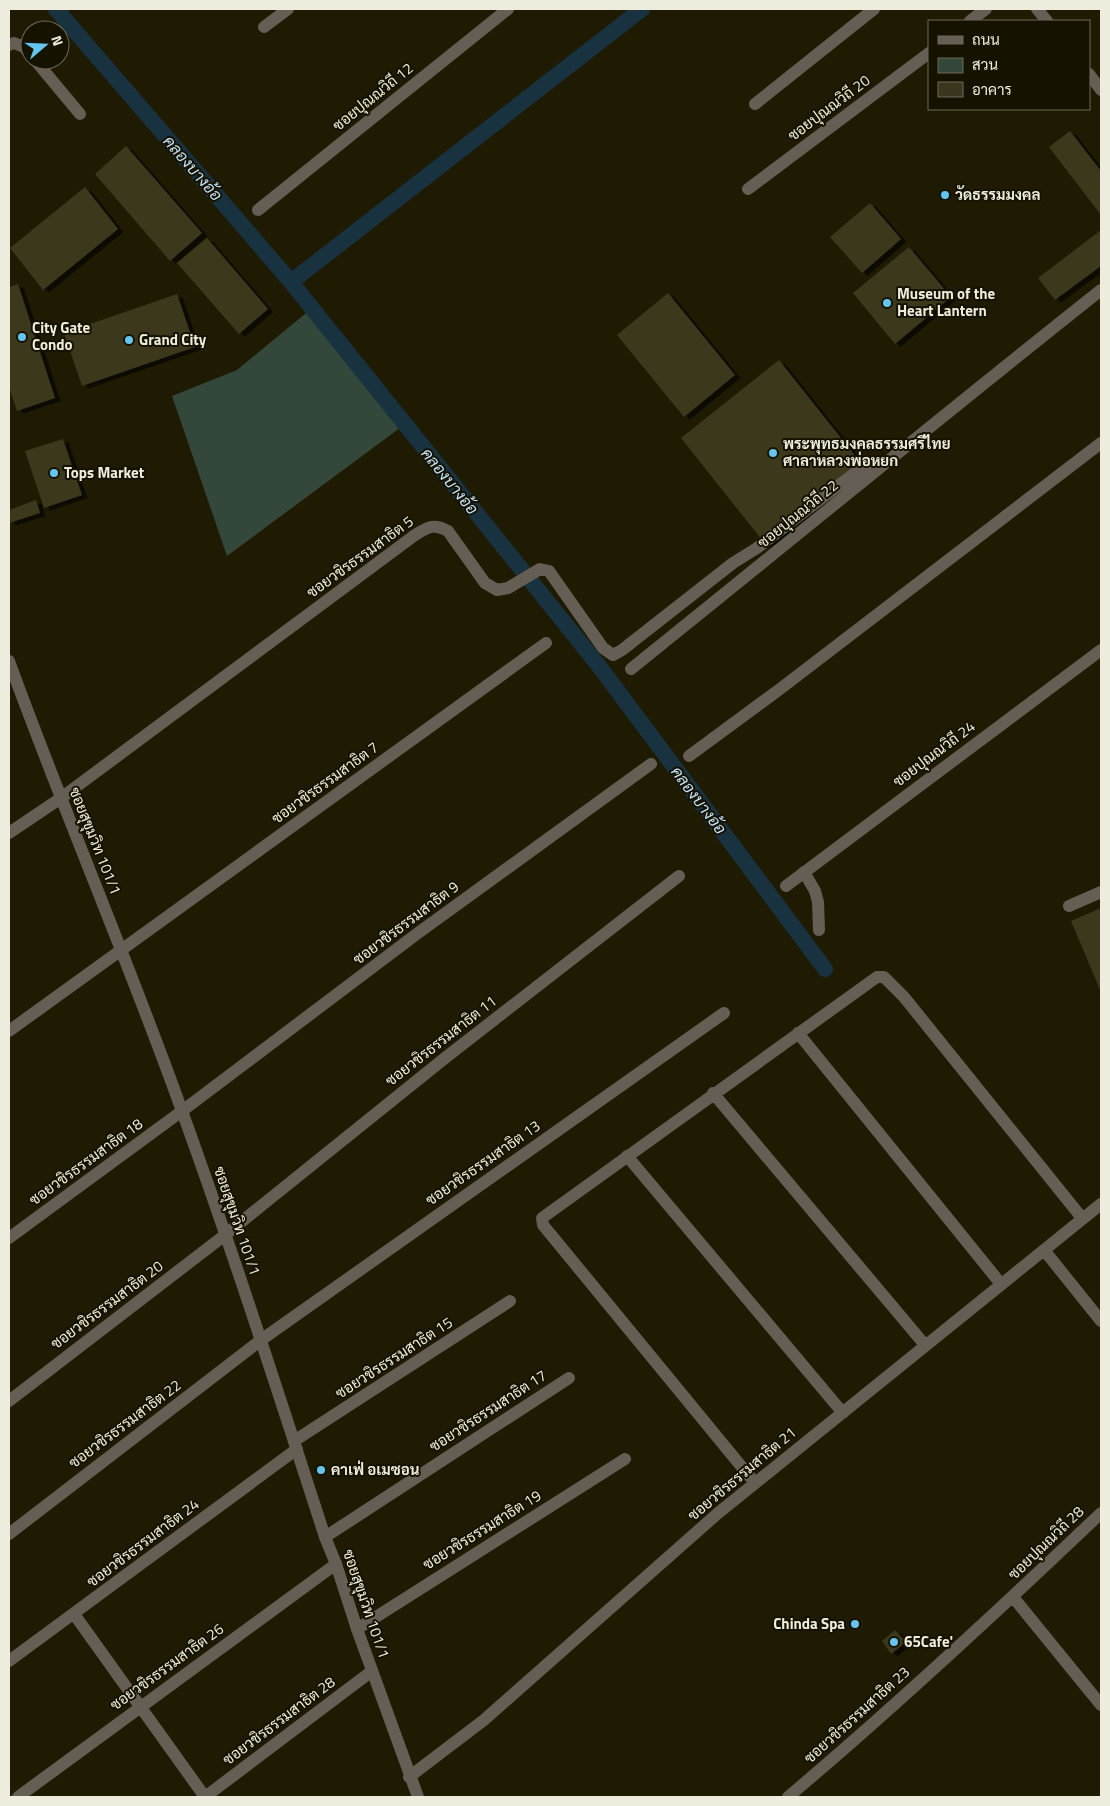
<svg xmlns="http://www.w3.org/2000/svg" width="1110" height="1806" font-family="'Titillium Web',Sarabun,sans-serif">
<defs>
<filter id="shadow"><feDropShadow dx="5.5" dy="3" stdDeviation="0" flood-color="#0009"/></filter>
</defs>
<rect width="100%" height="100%" fill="#1f1b03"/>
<!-- green -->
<path fill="#33473a" d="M317,304l91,118 -181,134 -55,-160 65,-26z"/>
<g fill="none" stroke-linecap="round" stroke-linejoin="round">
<!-- canal -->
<path stroke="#183240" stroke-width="16" d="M56,9l235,273 308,384 226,303
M291,282l351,-273"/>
</g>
<!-- building -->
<path fill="#3b371e" filter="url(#shadow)" d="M1070,131l31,40v44l-52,-68z
M126,146l76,87 -32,28 -75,-87z
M85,187l33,42 -75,61 -33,-42z
M870,203l31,36 -39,34 -32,-36z
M1101,230v36l-46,34 -17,-22z
M207,238l61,71 -29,25 -62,-71z
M909,247l42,50 -56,47 -42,-51z
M18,284l37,114 -38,13 -8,-24v-100z
M668,293l67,82 -51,42 -67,-82z
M177,294l18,53 -113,39 -18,-53z
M779,360l85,107 -98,78 -85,-107z
M63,439l19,56 -38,13 -19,-57z
M36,500l4,13 -31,10v-13z
M1101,908v84l-30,-71z
M895,1630l11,12 -15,12 -9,-13z"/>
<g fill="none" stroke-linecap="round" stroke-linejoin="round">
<!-- minor -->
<path stroke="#655e54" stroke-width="12" d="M1037,9l10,12
M970,21l16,-12
M264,27l24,-18
M9,45l5,-2 10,4 6,7
M35,60l45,54
M1089,74l12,16
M755,104l119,-95
M748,189l181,-136
M258,210l250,-201
M631,669c157,-126 312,-254 470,-379
M689,756l91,-67 321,-246
M9,833l52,-35 354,-263c13,-8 19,-12 33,-4l37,52 12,7 11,-2 32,-19 9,2 54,77 10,7 9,-5 111,-87 24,-15 111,-85
M804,872l11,19 3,11 1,28
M786,886l315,-236
M1069,906l32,-14
M9,1031l537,-388
M798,1033l203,251
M713,1093l212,252
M627,1156l216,257
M9,1238l173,-127 236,-178 233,-169
M1044,1250l57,71
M9,1401l216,-166 220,-177 234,-182
M294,1441l216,-140
M755,1483l-212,-258 -1,-7 335,-241h7l20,20 178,221
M9,1534l252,-194 463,-327
M325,1537l244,-159
M1013,1597l88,108
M74,1614l131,183
M357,1629l268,-170
M9,1661l288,-212
M409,1777l75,-57 233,-206 384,-310
M18,1797l318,-233
M205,1797l167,-126
M788,1797c108,-91 211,-187 313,-284"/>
<!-- tertiary -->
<path stroke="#655e54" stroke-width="12" d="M9,661c55,151 119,299 173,450 51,141 97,284 143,426l11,27 21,65 61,168"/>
</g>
<!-- markers -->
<g fill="#65c5ee" stroke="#161200" stroke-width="2">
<circle cx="945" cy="195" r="5"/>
<circle cx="887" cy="303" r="5"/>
<circle cx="22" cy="337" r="5"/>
<circle cx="129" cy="340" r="5"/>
<circle cx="773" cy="453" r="5"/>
<circle cx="54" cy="473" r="5"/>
<circle cx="321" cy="1470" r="5"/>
<circle cx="855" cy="1624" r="5"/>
<circle cx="894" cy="1642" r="5"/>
</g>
<g text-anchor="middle" stroke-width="4" stroke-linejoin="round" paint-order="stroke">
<!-- street labels -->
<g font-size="15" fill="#eeecdd" stroke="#161200">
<text transform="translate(373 97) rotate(-39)" y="5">ซอยปุณณวิถี 12</text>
<text transform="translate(829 108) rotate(-37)" y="5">ซอยปุณณวิถี 20</text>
<text transform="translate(798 514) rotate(-39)" y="5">ซอยปุณณวิถี 22</text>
<text transform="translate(360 557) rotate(-36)" y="5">ซอยวชิรธรรมสาธิต 5</text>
<text transform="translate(934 754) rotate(-37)" y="5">ซอยปุณณวิถี 24</text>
<text transform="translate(325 783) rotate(-36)" y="5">ซอยวชิรธรรมสาธิต 7</text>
<text transform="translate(95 841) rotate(68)" y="5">ซอยสุขุมวิท 101/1</text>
<text transform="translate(406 923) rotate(-37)" y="5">ซอยวชิรธรรมสาธิต 9</text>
<text transform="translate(441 1041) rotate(-38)" y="5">ซอยวชิรธรรมสาธิต 11</text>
<text transform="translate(86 1162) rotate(-36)" y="5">ซอยวชิรธรรมสาธิต 18</text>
<text transform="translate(483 1163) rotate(-35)" y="5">ซอยวชิรธรรมสาธิต 13</text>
<text transform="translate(237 1221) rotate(71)" y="5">ซอยสุขุมวิท 101/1</text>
<text transform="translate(107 1305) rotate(-37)" y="5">ซอยวชิรธรรมสาธิต 20</text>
<text transform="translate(394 1358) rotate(-33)" y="5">ซอยวชิรธรรมสาธิต 15</text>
<text transform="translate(488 1411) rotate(-33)" y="5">ซอยวชิรธรรมสาธิต 17</text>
<text transform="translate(125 1424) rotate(-37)" y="5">ซอยวชิรธรรมสาธิต 22</text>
<text transform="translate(742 1474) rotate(-40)" y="5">ซอยวชิรธรรมสาธิต 21</text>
<text transform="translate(482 1530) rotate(-32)" y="5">ซอยวชิรธรรมสาธิต 19</text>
<text transform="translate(143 1543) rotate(-37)" y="5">ซอยวชิรธรรมสาธิต 24</text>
<text transform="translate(1046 1543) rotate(-44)" y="5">ซอยปุณณวิถี 28</text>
<text transform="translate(366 1604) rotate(71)" y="5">ซอยสุขุมวิท 101/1</text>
<text transform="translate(167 1667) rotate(-36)" y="5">ซอยวชิรธรรมสาธิต 26</text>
<text transform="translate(857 1715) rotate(-42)" y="5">ซอยวชิรธรรมสาธิต 23</text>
<text transform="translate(279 1721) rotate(-37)" y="5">ซอยวชิรธรรมสาธิต 28</text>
</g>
<!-- poi labels -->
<g font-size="15" font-weight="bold" fill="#eeecdd" stroke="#161200" text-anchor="start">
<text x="955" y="200">วัดธรรมมงคล</text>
<text x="897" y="299">Museum of the<tspan x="897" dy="17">Heart Lantern</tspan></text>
<text x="32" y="333">City Gate<tspan x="32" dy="17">Condo</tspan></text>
<text x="139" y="345">Grand City</text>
<text x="783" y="449">พระพุทธมงคลธรรมศรีไทย<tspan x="783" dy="17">ศาลาหลวงพ่อหยก</tspan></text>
<text x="64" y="478">Tops Market</text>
<text x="331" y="1475">คาเฟ่ อเมซอน</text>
<text x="845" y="1629" text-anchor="end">Chinda Spa</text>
<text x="904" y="1647">65Cafe'</text>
</g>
<!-- water labels -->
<g font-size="16" font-style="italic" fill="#c4e4f8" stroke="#161200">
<text transform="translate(193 168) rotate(49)" y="6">คลองบางอ้อ</text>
<text transform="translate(450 481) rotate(51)" y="6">คลองบางอ้อ</text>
<text transform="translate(699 800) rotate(53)" y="6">คลองบางอ้อ</text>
</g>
</g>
<!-- border -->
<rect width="1110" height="1806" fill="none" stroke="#eeecdd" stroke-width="20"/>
<!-- legend -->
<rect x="928" y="20" width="162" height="90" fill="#161200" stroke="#6c6958"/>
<rect x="938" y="36" width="25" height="8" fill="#655e54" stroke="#6c6958"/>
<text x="972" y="45" font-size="15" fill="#eeecdd">ถนน</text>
<rect x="938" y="58" width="25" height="15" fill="#33473a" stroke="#6c6958"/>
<text x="972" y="70" font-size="15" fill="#eeecdd">สวน</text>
<rect x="938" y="82" width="25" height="15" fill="#3b371e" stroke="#6c6958"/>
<text x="972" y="95" font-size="15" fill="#eeecdd">อาคาร</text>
<!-- north arrow -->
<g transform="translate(45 45) rotate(71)"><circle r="24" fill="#161200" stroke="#6c6958"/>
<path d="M0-4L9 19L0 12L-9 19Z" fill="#65c5ee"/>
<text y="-8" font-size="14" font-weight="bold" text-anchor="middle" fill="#eeecdd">N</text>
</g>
</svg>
